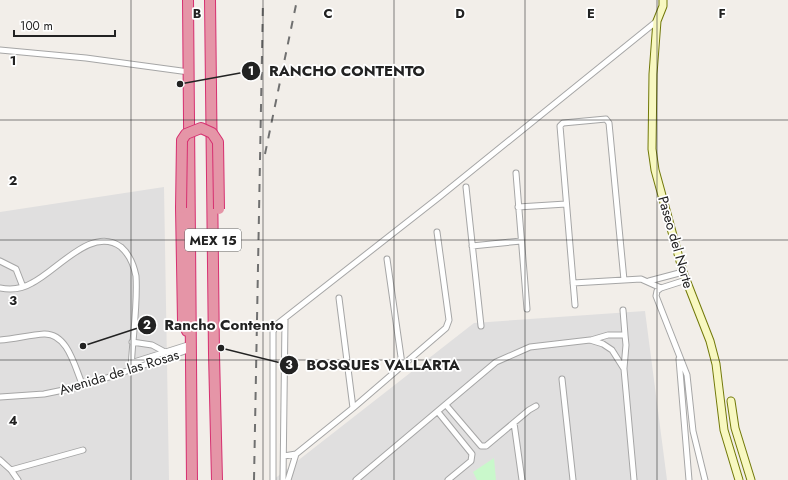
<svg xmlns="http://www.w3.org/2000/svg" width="788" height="480" font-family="Jost,sans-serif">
<rect width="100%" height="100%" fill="#f2eee9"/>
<!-- residential -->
<path fill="#e0dfdf" d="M164,187l5,293h-169v-268z
M645,311l22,169h-394l201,-157z"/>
<!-- park -->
<path fill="#c9f8cb" d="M494,458l2,22h-19l-4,-8z"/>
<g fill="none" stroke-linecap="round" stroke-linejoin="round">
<!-- street casing -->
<g stroke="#a6a6a6" stroke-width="7">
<path id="street" d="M0,50l86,8 103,14
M516,173l11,136
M466,187l15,139
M518,207l48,-3
M472,246l49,-5
M387,259l15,105
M0,261l16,8 7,18
M649,281l34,-9
M573,283l68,-4 20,9 25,-8
M0,288c11,2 22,1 32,-5 25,-12 60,-58 89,-36 8,7 13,19 15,29 2,30 -4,65 -5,94
M661,288l-4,3 -1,5 31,79 6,56 12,49
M339,298l14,110
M575,305l-15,-179 3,-3 43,-4 3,4 15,157
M623,310l2,25
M0,340c15,-1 29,-5 44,-6 24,-1 31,34 39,52
M591,340l17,-5h17l1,10 -2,23
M132,342l20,3 13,7
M679,359l10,121
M131,363l60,-19
M562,379l11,101
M0,397l44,-3 39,-8 108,-37
M446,405l35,41h5l43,-36 7,-4
M438,412l34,42 -1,7 -23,19
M514,423l8,57
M284,456l12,-2 57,-46 93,-80 3,-8 -12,-88
M0,460l11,10 7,10
M11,470l72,-20
M273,480v-148l3,-7 162,-127 219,-177
M283,480l2,-160
M288,480l8,-26
M356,480l140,-118 34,-15 60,-7 13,4 9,6 12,19 10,111"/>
</g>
<!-- secondary casing -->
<g stroke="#727909" stroke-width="9">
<path id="secondary" d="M663,0v6l-6,15 -4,53 -1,75 3,21 28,102 27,69 6,23 8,66 15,50
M731,401l4,27 16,52"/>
</g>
<!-- highway casing -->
<g stroke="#d63070" stroke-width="12">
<path id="highway" d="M188,0l4,480
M210,0l4,354 3,126
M181,208l2,113 4,10"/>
</g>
<!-- street -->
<use href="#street" stroke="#fff" stroke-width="5"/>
<!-- secondary -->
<use href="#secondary" stroke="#f8f8c1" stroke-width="7"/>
<!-- highway -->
<use href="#highway" stroke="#e595a7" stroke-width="10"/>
<!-- rail -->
<path stroke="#707070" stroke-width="2" stroke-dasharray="8 8" stroke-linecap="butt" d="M265,154l32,-154
M254,480l9,-480"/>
<!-- highway-bridge casing -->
<g stroke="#d63070" stroke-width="12" stroke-linecap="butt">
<path id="highway-bridge" d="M181,208l1,-68 4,-6 15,-6 11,5 6,9 1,67"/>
</g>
<!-- highway-bridge -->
<use href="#highway-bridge" stroke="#e595a7" stroke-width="10"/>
</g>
<!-- grid -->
<path fill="none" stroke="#222" stroke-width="1" stroke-opacity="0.55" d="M131,0v480M263,0v480M394,0v480M525,0v480M657,0v480M0,120h788M0,240h788M0,360h788"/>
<g text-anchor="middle" stroke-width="3.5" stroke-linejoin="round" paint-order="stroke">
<!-- shield labels -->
<rect fill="#fff" stroke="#646464" stroke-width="1" x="185" y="229" width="56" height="22" rx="3"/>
<g font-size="13" font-weight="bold" fill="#222">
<text x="213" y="245">MEX 15</text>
</g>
<!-- street labels -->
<g font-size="14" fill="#222" stroke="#fff">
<text transform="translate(676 242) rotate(74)" y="5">Paseo del Norte</text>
<text transform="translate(119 372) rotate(-17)" y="5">Avenida de las Rosas</text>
</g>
</g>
<g font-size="13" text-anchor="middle" font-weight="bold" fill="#222" stroke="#fff" stroke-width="3.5" stroke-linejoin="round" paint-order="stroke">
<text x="197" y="18">B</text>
<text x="328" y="18">C</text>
<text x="460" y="18">D</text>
<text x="591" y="18">E</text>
<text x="722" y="18">F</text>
<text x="13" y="65">1</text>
<text x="13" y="185">2</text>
<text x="13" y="305">3</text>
<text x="13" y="425">4</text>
</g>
<!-- callouts -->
<path fill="none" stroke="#222" stroke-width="1.5" d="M180 84L251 71M83 346L147 325M221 348L289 365"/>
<g fill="#222" stroke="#fff" stroke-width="1.5">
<circle cx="180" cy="84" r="4"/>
<circle cx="83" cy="346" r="4"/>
<circle cx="221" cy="348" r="4"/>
<circle cx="251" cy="71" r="10"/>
<circle cx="147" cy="325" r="10"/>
<circle cx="289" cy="365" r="10"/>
</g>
<g font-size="12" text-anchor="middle" font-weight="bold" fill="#fff">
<text x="251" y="75">1</text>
<text x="147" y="329">2</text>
<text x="289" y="369">3</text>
</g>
<g font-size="15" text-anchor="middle" font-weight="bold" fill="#222" stroke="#fff" stroke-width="3.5" stroke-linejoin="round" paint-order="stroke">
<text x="347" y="76">RANCHO CONTENTO</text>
<text x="224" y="330">Rancho Contento</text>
<text x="383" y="370">BOSQUES VALLARTA</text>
</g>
<!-- scale -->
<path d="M14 30v6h101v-6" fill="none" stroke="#222222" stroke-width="2"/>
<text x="20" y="30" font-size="12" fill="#222222" stroke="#ffffff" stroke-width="3" paint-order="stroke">100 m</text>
</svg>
